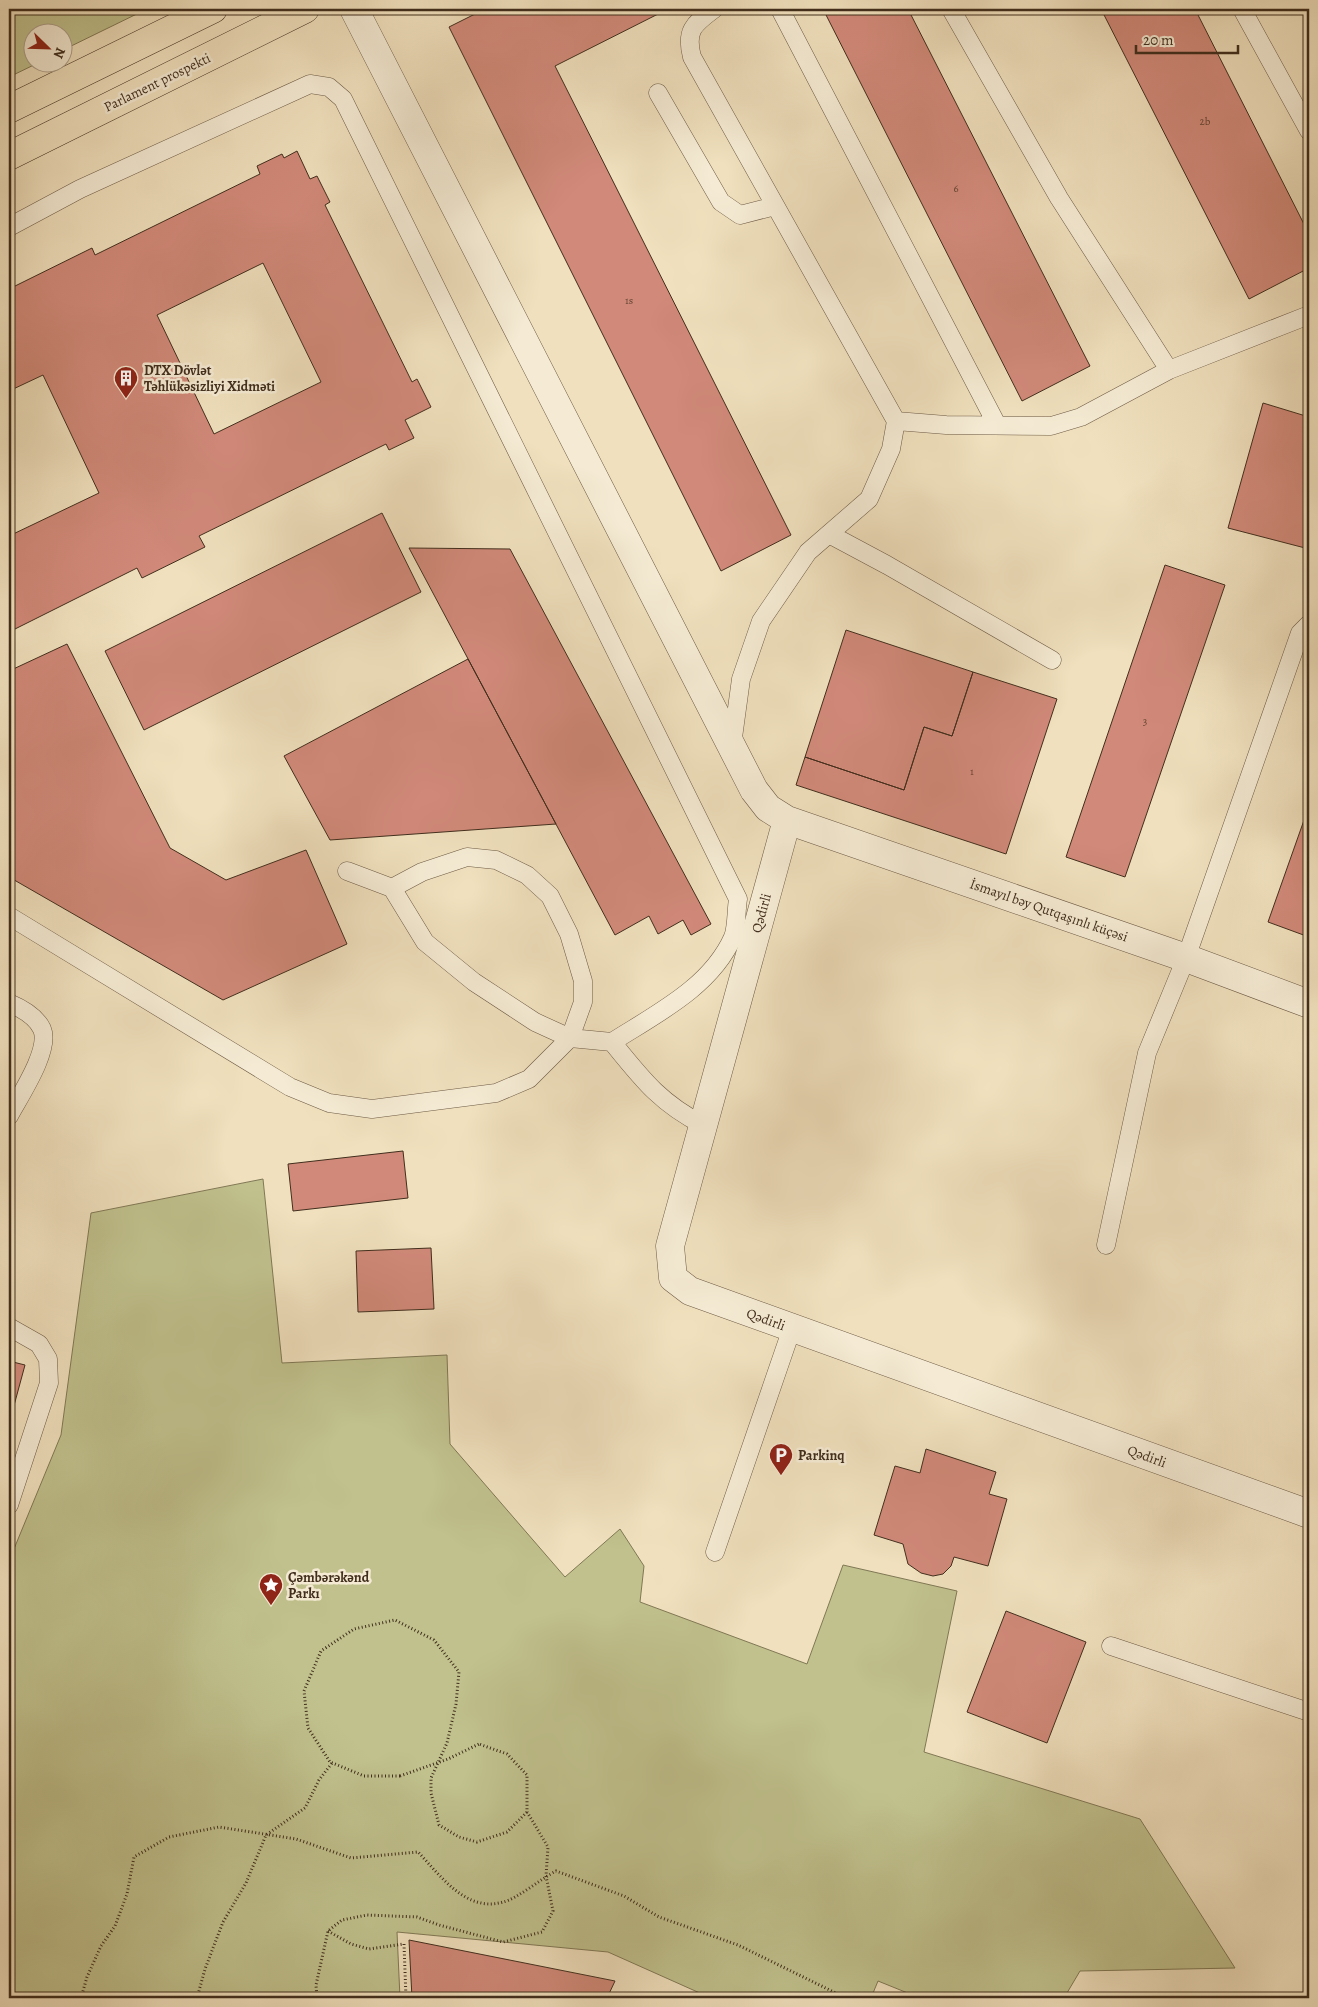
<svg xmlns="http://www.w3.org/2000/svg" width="1318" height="2007" font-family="Alegreya,serif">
<rect width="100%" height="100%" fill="#f0e0bd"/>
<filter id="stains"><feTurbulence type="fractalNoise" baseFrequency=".004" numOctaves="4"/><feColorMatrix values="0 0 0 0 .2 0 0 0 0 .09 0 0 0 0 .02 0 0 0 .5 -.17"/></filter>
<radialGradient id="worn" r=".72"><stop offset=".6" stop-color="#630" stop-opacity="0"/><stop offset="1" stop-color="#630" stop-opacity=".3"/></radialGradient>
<!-- green -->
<path fill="#c0c18d" stroke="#807855" d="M13,9h134l-84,41 -1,-18h-30v30l6,1 -29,14v-66z
M263,1179l19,184 165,-8 3,89 115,133 55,-48 24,37 -4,36 167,62 36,-99 114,26 -33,161 216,67 95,149 -155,3 -16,27h-144l-42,-17 -7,17h-160l-103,-46 -211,-20 3,66h-391v-437l52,-126 30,-222z"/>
<!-- building -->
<path fill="#d18979" stroke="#412e1d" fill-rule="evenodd" d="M485,9h183l-113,57 236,469 -70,36 -272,-544z
M823,9h85l182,357 -68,35z
M1101,9h94l114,225v34l-60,31z
M297,151l13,28 7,-3 13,26 -5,3 87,177 5,-3 14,28 -26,13 9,18 -25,12 -3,-6 -187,92 6,11 -63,31 -5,-10 -128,64v-96l90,-43 -56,-118 -34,16v-102l83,-41 3,7 165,-81 -3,-8 25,-12 2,4zM263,263l58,119 -107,52 -57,-119z
M1263,403l46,14v132l-81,-21z
M382,513l39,79 -277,138 -39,-79z
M409,548l101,1 201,375 -20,11 -8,-15 -25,14 -9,-18 -34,19z
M1165,565l60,20 -100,292 -59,-20z
M846,630l127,42 -21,64 -28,-9 -20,63 -99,-33z
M67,644l103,204 56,32 80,-30 41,94 -124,56 -214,-123v-206z
M468,659l88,165 -226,16 -46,-84z
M973,672l84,27 -51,155 -210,-69 9,-28 99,33 20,-63 28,9z
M1309,806v131l-41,-15z
M403,1151l5,47 -115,13 -5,-47z
M431,1248l3,61 -76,3 -2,-61z
M9,1361l16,4 -16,59z
M926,1449l70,23 -7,22 18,5 -19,67 -34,-9 -3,9 -8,8 -10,2 -12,-3 -13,-9 -5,-20 -29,-9 21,-69 25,7z
M1006,1611l80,31 -39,101 -80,-31z
M409,1940l206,41 -8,17h-195z"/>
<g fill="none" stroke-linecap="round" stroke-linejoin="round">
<!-- service casing -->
<g stroke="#6d5a45" stroke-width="19">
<path id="service" d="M714,9c-20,15 -29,21 -22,48l204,364
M780,9l217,416
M951,9l108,189 110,172
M1242,9l67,122
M658,93l63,109 19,13 35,-9
M9,227l71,-38 230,-105 19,3 14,12 395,800c-2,12 -1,28 -5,38 -22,50 -77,77 -121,105
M829,534l58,31 165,95
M732,745l9,-66 20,-58 47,-69 61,-53 22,-50 5,-28 50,4 105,1 30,-9 88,-47 140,-55
M392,888l30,-16 45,-15 29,3 31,15 23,21 19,38 14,47v21l-13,36 42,4c30,37 48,61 91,83
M9,916l281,171 39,16 43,6 124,-16 33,-14 41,-41 -35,-16 -61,-40 -49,-40 -33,-54 -45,-17
M9,1003c12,5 27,13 33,26 9,21 -23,68 -33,87
M1106,1245l41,-192 39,-95 114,-325 9,-9
M9,1327l30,17 9,15 1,24 -40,122
M715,1552l77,-224
M1111,1646l198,66"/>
</g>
<!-- minor casing -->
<g stroke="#6d5a45" stroke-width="29">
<path id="minor" d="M354,9l400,781 14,18 19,12 399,138 123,46
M787,820l-117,426 3,32 17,13 619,223"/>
</g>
<!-- primary casing -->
<g stroke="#412e1d" stroke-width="29">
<path id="primary" d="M9,109l204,-100
M9,156l296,-147"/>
</g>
<!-- path -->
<path stroke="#412e1d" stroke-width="3" stroke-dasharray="1 2.5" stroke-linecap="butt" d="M400,1776h-36l-34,-14 -22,-34 -4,-37 17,-40 33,-22 41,-9 39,20 25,32 -3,32 -9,39 -16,35v15l8,32 20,12 18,5 30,-10 20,-20
M328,1931l23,13 18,5 35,-5 2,54
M81,1998l6,-21 14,-31 14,-20 12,-32 7,-37 35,-20 50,-10 77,12 55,19 67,-6c22,23 48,61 85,50 14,-3 39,-24 53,-31l68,25 35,21 79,28 108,53
M197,1998l8,-29 18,-47 23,-39 20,-48 39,-27 14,-28 13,-17
M317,1998l-1,-13 12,-54 14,-11 25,-5 50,2 22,8 64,17 39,-10 11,-21 -7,-35 2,-29 -21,-35v-37l-20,-21 -28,-10"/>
<!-- service -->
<use href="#service" stroke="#f5ebd4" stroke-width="18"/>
<!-- minor -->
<use href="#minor" stroke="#f5ebd4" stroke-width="28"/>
<!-- primary -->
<use href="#primary" stroke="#f0e0bd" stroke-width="28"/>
<!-- path-bridge -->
<path stroke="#412e1d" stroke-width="3" stroke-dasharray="1 2.5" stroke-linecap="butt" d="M400,1776l48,-17 31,-15"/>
</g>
<!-- icons -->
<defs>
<g id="building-pin" transform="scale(1.25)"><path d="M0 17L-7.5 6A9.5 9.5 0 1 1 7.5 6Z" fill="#8f2418" stroke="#f5ebd4"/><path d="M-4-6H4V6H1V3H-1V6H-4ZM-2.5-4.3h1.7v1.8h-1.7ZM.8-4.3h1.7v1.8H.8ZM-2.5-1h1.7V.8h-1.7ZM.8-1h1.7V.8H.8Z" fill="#fff"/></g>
<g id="parking-pin" transform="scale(1.25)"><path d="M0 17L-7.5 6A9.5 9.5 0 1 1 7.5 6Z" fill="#8f2418" stroke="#f5ebd4"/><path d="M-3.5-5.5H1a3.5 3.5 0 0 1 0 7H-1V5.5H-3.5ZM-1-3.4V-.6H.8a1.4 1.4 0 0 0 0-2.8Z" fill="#fff"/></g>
<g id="sight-pin" transform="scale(1.25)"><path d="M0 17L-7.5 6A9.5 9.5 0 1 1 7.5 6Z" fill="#8f2418" stroke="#f5ebd4"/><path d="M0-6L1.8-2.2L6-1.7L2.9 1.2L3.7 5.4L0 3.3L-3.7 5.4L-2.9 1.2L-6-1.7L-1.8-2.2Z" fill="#fff"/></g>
</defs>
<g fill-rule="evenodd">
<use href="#building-pin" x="126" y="378"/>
<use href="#parking-pin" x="781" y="1455"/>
<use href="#sight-pin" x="271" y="1585"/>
</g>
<g text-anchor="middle" stroke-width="5" stroke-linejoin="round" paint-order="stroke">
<!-- number labels -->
<g font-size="11" fill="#654534">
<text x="1205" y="125">2b</text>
<text x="956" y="192">6</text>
<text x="629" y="304">1s</text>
<text x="1145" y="725">3</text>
<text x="972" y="775">1</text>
</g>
<!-- street labels -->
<g font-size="14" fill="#412e1d" stroke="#f5ebd4">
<text transform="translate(157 82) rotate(-26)" y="5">Parlament prospekti</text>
<text transform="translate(1049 910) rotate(19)" y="5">İsmayıl bəy Qutqaşınlı küçəsi</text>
<text transform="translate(761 913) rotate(-75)" y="5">Qədirli</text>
<text transform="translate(766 1319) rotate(20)" y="5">Qədirli</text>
<text transform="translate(1147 1456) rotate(20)" y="5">Qədirli</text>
</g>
<!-- poi labels -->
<g font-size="14" font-weight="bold" fill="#412e1d" stroke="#f5ebd4" text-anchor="start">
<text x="144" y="375">DTX Dövlət<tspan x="144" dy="16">Təhlükəsizliyi Xidməti</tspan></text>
<text x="798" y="1460">Parkinq</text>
<text x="288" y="1582">Çəmbərəkənd<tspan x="288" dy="16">Parkı</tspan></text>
</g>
</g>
<!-- margin -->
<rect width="1318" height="2007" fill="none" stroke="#f0e0bd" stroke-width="30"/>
<rect x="10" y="10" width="1298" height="1987" fill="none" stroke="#412e1d" stroke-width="2.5"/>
<rect x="15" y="15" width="1288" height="1977" fill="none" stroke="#412e1d"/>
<!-- north arrow -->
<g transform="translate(48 48) rotate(113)"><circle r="24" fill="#f5ebd4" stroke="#ad9f8b"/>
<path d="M0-4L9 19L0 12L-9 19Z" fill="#8f2418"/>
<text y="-8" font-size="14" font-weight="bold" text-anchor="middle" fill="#412e1d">N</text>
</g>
<!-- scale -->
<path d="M1136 45v8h102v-8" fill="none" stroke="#412e1d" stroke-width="2.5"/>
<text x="1143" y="45" font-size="15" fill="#412e1d" stroke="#f5ebd4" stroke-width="4" paint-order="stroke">20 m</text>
<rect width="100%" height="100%" filter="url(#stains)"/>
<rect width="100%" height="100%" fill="url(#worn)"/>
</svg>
